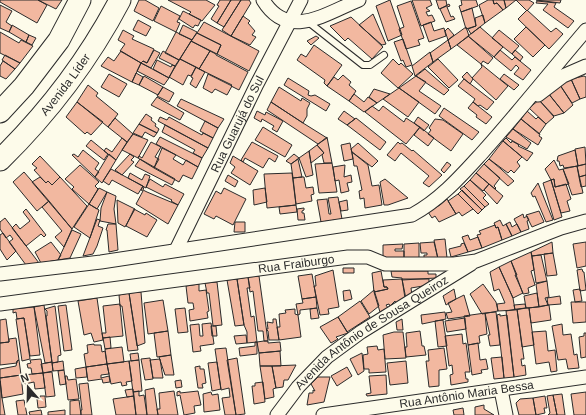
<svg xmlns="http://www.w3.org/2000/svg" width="586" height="415" font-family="Helvetica,sans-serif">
<rect width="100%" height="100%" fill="#fdfbea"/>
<!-- building -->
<path fill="#f2b8a0" stroke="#2b2b2b" d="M0,0h38l9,5 -10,18 -37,-21z
M38,0h24l-6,9z
M139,0h6l14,8 -6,13 -19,-10z
M168,0h38l9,5 -13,16 -13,-7 2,-2z
M220,0h11l-14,23 -6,-4 8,-13 -2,-1z
M231,0h10l-17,27 -7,-4z
M241,0h8l2,3 -20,33 -9,-6z
M390,0l12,35 -14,6 -12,-35z
M412,0h18l2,5 -6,3 4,3 -4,1 2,4 4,-1 3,6 -14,5z
M436,0h10l1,6 -8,3z
M461,0h15l2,6 -17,6 -2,-6 3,-1z
M488,0h5l1,4 3,-1 6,7 -18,13 -6,-18z
M493,0h11l2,8 -3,2 -6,-7 -3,1z
M504,0h12l-10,8z
M516,0h13l5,3 -7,8z
M536,0h25l-1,3z
M411,1l13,37 -6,2 2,5 -14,4 -7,-20 5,-2 -7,-21z
M537,1l19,2 -2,4 20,14 -6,7 -25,-18 5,-6 -12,-1z
M449,4l1,2 -3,1 4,10 2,-1 2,3 -9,3 -6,-13z
M0,5l12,6 -6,11 6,4 -3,6 -9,-4z
M161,6l19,10 -3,6 3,1 -4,9 -22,-11z
M472,8l4,18 -10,3 -5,-17z
M527,10l24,22 5,-4 7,6 -14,15 -31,-30z
M183,11l18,9 -3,6 -3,-1 -2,3 -14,-9z
M373,14l13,30 -4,1 -23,-20z
M483,15l2,8 -14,11 -3,-5 8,-3 -1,-8z
M243,16l7,5 -2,2 7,8 -3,4 4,2 -6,8 -19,-9z
M351,17l32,30 -11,12 -24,-21 -3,3 -15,-15z
M138,20l13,7 -5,9 -13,-6z
M204,22l55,29 -10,20 -32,-17 4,-9 -24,-12z
M431,22l3,9 10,-3 2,8 -17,6 -6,-17z
M12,25l17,10 -3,7 -17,-10z
M183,25l14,7 -5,8 -13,-6z
M466,27l3,9 -18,13 -3,-9z
M480,27l23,20 -9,10 -26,-21z
M526,27l19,18 -12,12 -19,-18z
M448,28l6,7 -6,5 -3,-9z
M123,30l11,6 -2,3 22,10 -7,14 -4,-2 -2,2 -21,-12 5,-7 -7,-4z
M499,30l20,16 -7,8 -20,-16z
M0,32l19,11 2,-3 12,6 -13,17 -20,-10z
M176,32l16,8 -13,20 -14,-7z
M197,33l24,12 -4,9 -26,-13z
M29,35l7,3 -4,7 -6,-3z
M316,36l3,2 -8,7 -4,-4z
M468,36l25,22 -5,6 -5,-3 -2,3 -24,-19z
M403,39l9,26 -6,2 -3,-7 -2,1 -7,-19z
M448,40l3,9 -18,13 -3,-9z
M191,41l19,10 -11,18 -19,-10z
M314,45l28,20 -15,21 -3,-3 1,-3 -28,-20 4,-6 5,3z
M154,50l6,3 -9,15 -10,-5 2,-2 4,2z
M500,50l12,10 3,-3 16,13 -8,10 -9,-6 5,-6 -3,-3 -5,6 -17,-14z
M515,50l8,7 -3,4 -8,-7z
M121,51l20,12 -9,19 -31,-16 7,-9 6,4z
M163,51l16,9 -4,6 -16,-8z
M210,51l6,3v1l32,17 -9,18 -8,-4 1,-1 -33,-16z
M430,52l3,10 -18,14 -3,-10z
M5,55l15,8 -5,6 -13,-9z
M180,59l16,8 -5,9 -3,-1 -5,10 -14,-8z
M393,59l6,6 2,-2 12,11 -15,14 -17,-15z
M438,59l20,21 -9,8 -21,-21z
M157,60l14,7 1,-2 3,1 -6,12 -16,-9z
M3,61l12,8 -9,10 -6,-3v-10z
M141,63l28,15 -5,7 -27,-14z
M481,64l27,22 -12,14 -24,-22 10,-11z
M196,67l9,5 -9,16 -6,-4 3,-6 -2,-1z
M425,69l24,21 -5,5 -28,-19z
M467,72l6,7 -3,5 -8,-7z
M136,73l7,4 -4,8 -7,-3z
M109,74l18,10 -8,13 -18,-10z
M208,74l24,12 -5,9 -12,-6 -3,4 -9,-5z
M504,74l15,11 -5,5 -14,-11z
M343,75l8,7 -2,3 7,6 -7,10 -22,-15 7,-9 4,3z
M144,76l19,11 -5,8 -19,-10z
M416,76l10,6 -7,9 22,15 -6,8 -36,-26z
M584,76l2,1v20l-6,2 -9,-20z
M288,78l21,13 -1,4 3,1 4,-1 15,9 -4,7 -42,-26z
M464,79l30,23 -7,8 -7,-5 -2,1 -5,-4 2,-3 -17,-13z
M571,79l9,20 -8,4 -12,-18z
M88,85l10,8 -2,3 22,18 -10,13 -31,-25z
M560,85l13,20 -9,8 -16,-20z
M163,87l11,6 -5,9 -12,-6z
M279,87l22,14 1,-3 8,5 -3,6v7l-4,7 -32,-21z
M399,88l20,14 -11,15 -25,-18z
M374,89l16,5 -13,9 -8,-6z
M548,93l16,20 -10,3 -15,-16z
M354,94l10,8 4,-5 9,6 -13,9 -15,-11z
M157,97l27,16 -4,7 -29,-15z
M181,99l43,20 -6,9 -41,-22z
M539,100l15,17 -8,7 -17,-16z
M77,102l26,20 -12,13 -4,-3 -2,2 -19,-17z
M271,102l32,21 24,15 -9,6 -51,-34z
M473,102l19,15 -6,7 -10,-7 1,-2 -9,-7z
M372,106l7,5 4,-5 21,16 2,-4 14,9 -14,17 -41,-32z
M444,108l35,24 -7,8 -33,-24z
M257,111l8,4 1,-3 17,9 -6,11 -5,-3 2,-3 -12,-7 -1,3 -7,-4z
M344,111l11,8 -8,6 -9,-6z
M527,111l9,8 2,-2 8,7 -7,10 -18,-15z
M146,114l6,4 -1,2 5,4 -1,2 4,3 -2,4 -18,-9z
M160,117l7,3 2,-3 33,18 1,-2 10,5 -5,10 -50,-27z
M418,117l11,8 -5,6 -10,-8z
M115,118l18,16 -6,8 -19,-15z
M356,118l30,24 -6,8 -33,-25z
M435,119l8,1 20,14 -12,17 -23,-17 3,-4 -2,-2z
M521,119l19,15 -1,2 3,2 -4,7 -25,-16z
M205,121l13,7 -5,10 -13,-7z
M139,124l18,9 -3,4 -9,-5 -3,5 -9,-4z
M165,125l43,23 -6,10 -9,-5 2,-3 -33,-18z
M263,127l29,18 -7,12 -30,-17z
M420,127l14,11 -6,8 -14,-11z
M513,129l18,14 -4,6 -21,-12z
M133,134l15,6 -10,18 -16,-8z
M160,137l42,21 -4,9 -42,-23z
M327,137l5,26h-8l-2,-8 2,-2 -7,-8z
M122,138l5,4 -11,18 -12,-9 2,-3 6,4z
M506,138l5,5 1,-2 7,4 -1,1 15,7 -6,8 -24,-20z
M91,140l17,14 -4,6 -18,-14z
M503,141l19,16 -5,5 3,4 -6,7 -3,-3 -3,3 -19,-14z
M151,142l10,5 -6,10 4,2 -5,9 -16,-10 1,-2 3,2z
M252,142l26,14 -3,6 -6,-4 -6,10 -18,-10 -2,4 -2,-2z
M398,142l2,2 2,-1 10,8 1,-1 29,25 -13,12 -6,-4 6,-7 -28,-23 -6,8 -8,-6z
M350,143l3,16 -9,2 -3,-16z
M358,143l20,18 -6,6 -20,-15 -1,-3z
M317,145l7,8 -13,10 -2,-12z
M585,147l1,17 -8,2 -3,-17z
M162,148l14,7 -3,4 10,6 3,-5 12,7 -6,12 -9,-4 -4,7 -25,-14z
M83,150l16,13 -4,6 4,3 -4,5 -23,-22 2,-1 4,3z
M575,150l3,16 -14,2 -1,-3 -3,1 -1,-5h-2l1,-5z
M309,151l4,24 -7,2 -7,-19z
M352,152l16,13 4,21 7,-1 3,20 -17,3 -1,-10 -4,1 -1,-8 3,-1 -5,-24h-3z
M109,154l7,6 -14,23 -7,-6z
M130,154l4,3 -3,3 3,2 -12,13 -7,-5z
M294,154l5,4 -8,6 -5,-3z
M40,156l20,21 -8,8 -4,-4 -2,2 -12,-13 3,-2 -5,-4z
M233,156l25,15 -8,14 -19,-12 4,-6 -5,-4z
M140,159l35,20 -3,6 -37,-19z
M298,159l4,18 -9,1 -2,-14z
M489,159l12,10 13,12 -6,5 -24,-22z
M554,160l5,10 4,-1 6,15 -14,3 -1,-8 -3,1 -6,-11z
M447,162l4,3 -7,8 -3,-3z
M332,163l5,29 -18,1 -4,-29z
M484,164l16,14 -6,8 2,2 -1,1 -19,-16z
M586,164v11l-7,2 -2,-11z
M80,165l19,17 -4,4 3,3 -9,15 -17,-15 2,-2 -9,-8z
M345,165l-1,12 7,-2 1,7 -5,1 2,8 -8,2 -2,-13 -4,1 -2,-14z
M577,166l6,27 -11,2 -9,-26z
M111,169l32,17 -5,8 -26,-14 -3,5 -6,-4z
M24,172l25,29 -12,10 -24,-29z
M130,173l12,7 3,-6 5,2 -4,12 -18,-10z
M292,173l4,32 -29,3 -3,-34z
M476,173l13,11 -6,7 -13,-11z
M228,175l10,6 -3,6 -10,-6z
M586,175v11l-5,1 -2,-10z
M40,177l6,6 2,-2 4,4 8,-8 27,29 -15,23 -40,-47z
M302,177h2l2,11 7,-1 1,7 -3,1 1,6 -16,3 -3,-26z
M150,179l13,8 2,-3 19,10 -6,11 -7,-4 1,-1 -26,-13z
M385,179l23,19 -20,7h-4l-4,-23z
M554,179l1,8 11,-3 5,15 -4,2 3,10 -9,2 -10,-33z
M470,180l16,15 -3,3 6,6 -4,3 -21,-21z
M551,180l11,37 -8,3 -11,-37z
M538,183l15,37 -7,2 -11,-26 -2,1 -2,-4z
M489,184l14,12 -6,8 -13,-14z
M143,186l1,1 -1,3 4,2 31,13 -10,19 -32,-20 7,-13 -2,-1z
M464,186l21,21 -3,3 -22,-21z
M99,188l8,4 -10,17 -8,-5z
M224,188l22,11 -13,26 -17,-9 -2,3 -10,-5 12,-23 5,3z
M265,188l2,14 -13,3 -1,-15z
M462,190l20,20 -4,4 -20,-20z
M107,192l9,4 -2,13 2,15 -16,-3 1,-13z
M458,194l15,15 -11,7 -3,-4 -3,2 -8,-13z
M338,197l4,22 -21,3 -4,-22 10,-1 2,15h2l-3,-16z
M447,199l9,15 -17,8 -4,-6 -3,2 -4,-6 12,-7z
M117,200l18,9 -10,18 -7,-4z
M347,200l1,10 -7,1 -2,-9z
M49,201l23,28 -8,18 -9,-10 7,-6 -20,-24z
M89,204l10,6 -9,28 -16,-11z
M296,205l1,7 -17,2 -1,-7z
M304,208v2l-2,1v2h2l1,7h-7l-1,-11z
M26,209l20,26 -2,2 -3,-3 -15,12 -14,-18 4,-4 4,5 10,-8 -7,-9z
M134,209l11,6 1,-2 11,7 -10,17 -21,-11z
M539,211l5,11 -12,5 -6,-12z
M523,214l1,4 3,-2 2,4 -2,1 2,8 -8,3 -7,-13z
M5,218l34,45 -13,2 -17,-23 4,-3 -3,-4 -4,3 -6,-9v-7z
M97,219l3,1 -2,6 5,2 -6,18 -4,8 -10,2z
M500,220l3,6 3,-2 6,12 -10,4 -4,-13 -2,1 -2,-5z
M235,222h10v10h-11z
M510,222l2,5 5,-3 4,8 -9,4 -6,-12z
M108,224h8l2,26 -9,2 -2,-22h-1z
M495,225l1,3 2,-1 4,13 -20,8 -5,-13 4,-1 -2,-3z
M72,230l9,4 -11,24 -12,2z
M3,233l13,18 -9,9 -7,-11v-14z
M468,235l2,5 8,-3 4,11 -14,4 -6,-15z
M445,239l2,19 -9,1 -4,-19z
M51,242l10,13 -3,5 -17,3 -6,-11z
M434,242l4,17 -14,2v-6h3v-2h-6l-1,-10z
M552,242l1,11 -21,3 -1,-4z
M586,242v24l-9,2 -4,-24z
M419,243v17h-15v-16z
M464,243l4,9 -17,5 -2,-8 12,-3v-2z
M403,244l-1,5h-7v2h9v9h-21v-15z
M531,252l3,18 -3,1 4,14 -7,3 1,5 -6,1 -12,-33z
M553,253l4,22 -10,1 -3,-22z
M541,255l6,26 -11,2 -4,-27z
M511,261l6,14h-2l8,18 -10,5 -14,-31z
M499,267l14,31 2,12 -17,1 -1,-7 8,-1 -6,-14 -5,2 -4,-19z
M343,268h11v5h-11z
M582,269l1,3h1l2,18 -6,1 -3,-21z
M333,270l6,37 -11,2 1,5 -9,1 -6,-29h2l-1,-10z
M381,271l3,16h3l1,2 -14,3 -2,-19z
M391,271h37v3h8v4l-34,2v-2l-10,-1z
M312,274l4,23 -14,2 -4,-23z
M259,276l9,65h-4l-1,-10h-5l-5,-40 -3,1 -2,-15z
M248,277l2,11h-3l4,29 3,-1 3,26 -10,1v-11l-3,-7 -7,-46z
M237,279l7,46 -9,1 -8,-46z
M402,279h27v6l-18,3 1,8 -6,3z
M402,279l3,19 -9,5 -1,-2 -5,5 -1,-2 -3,1 2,3 -8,4 -6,-20 14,-3 -1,-2h-3l-1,-7z
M547,281l2,16 -4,1 3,7 -9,2 -3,-23z
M217,282l5,43 -9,1 -4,-33h-2l-2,-10z
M199,284v7l7,-1 3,21 -2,1 1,6 -18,3 -1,-11 5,-1 -1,-6h-5l-2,-17z
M483,284l13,18 2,9 -16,3 -12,-20z
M454,289l2,10 -10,6 -3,-9z
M580,289l2,12 -7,1 -2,-12z
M350,290l2,9 -8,2 -1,-10z
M374,290l5,16 -10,8 -8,-13z
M141,292l4,51 -8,3 -8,-53z
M129,293l9,57 -10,1 -6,-45h-2l-1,-11z
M537,293l2,14 -13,1 -2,-12z
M464,295l6,21 -22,3 -2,-6 6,-1 -4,-9z
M560,296l1,8 -13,1 -1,-7z
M316,297l1,11 -17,2v4l-2,1 -2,-11 7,-1 -1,-4z
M97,298l6,42 -9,2 -3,-9 -7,2 -6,-34z
M163,300l5,31 -20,3 -4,-31z
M360,301l10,16 -23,15 -9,-15z
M571,302h15v20l-13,1z
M120,304l3,32 -20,2 -1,-5h4l-3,-27z
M525,304l1,4 -11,2 -1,-5z
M44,305l8,57 -7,1 -11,-56z
M66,305l6,45 -8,1 -6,-45z
M549,305l2,15 -20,3 -2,-15z
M55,306l6,49 -3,1v6l-6,1 -6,-47h1v-5l-2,-2z
M34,307l6,48 -10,1 -6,-38 -7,1 -1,-7 -3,1v-4z
M185,308l3,24 -10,1 -3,-24z
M317,308l2,10 -8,1 -1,-10z
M526,308h3l5,37 -12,2 -5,-38z
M295,309v5l3,1 3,22 -22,3 -2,-13h3l-1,-13 7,-1 -1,-3z
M517,309l7,50h-3l1,7 3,-1 1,10 -12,2 -8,-66z
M445,312l1,7 -24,5 -1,-9z
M496,312l4,33 -10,1 -2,-11h2l-5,-22z
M485,313l2,21 -8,2 1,7 -12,2 -4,-29z
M500,314v2l7,-1 7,62 -10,1 -7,-63z
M338,317l10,16 -12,4 2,2 -7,4 -11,-16z
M24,318l6,41 -8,2 -6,-42z
M465,318l1,11 -19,3 -2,-11z
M6,319l3,23 -9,1v-23z
M273,319h3l3,21h-10l-1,-9 -2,-2h2l-1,-7 6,1z
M402,319l1,11h-6l-1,-8z
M443,320l4,26 -9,1 -3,-26z
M211,323l3,21 -14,2 1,5 -8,1 -3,-27 9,-1 1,12h3l-1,-12z
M562,324l1,11 8,-1 3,21 3,-1 2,14 -11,1 -2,-10 -8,1 -6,-34z
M211,326h5l1,10h-5z
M168,331l3,24 -14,2 -3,-24z
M420,331l2,15h2l2,9 -20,2 -1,-10h2l-1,-14z
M546,331l2,20 7,-1 2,21 -6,1 -2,-10 -13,2 -4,-32z
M394,332h9l3,26 -21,1 -2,-24z
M584,333h2v24l-5,1 -2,-21 5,-1z
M462,334l1,10 3,-1 4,29h-5l1,7h2v3l-17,3 -1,-10 3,-1 -1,-9 -3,1 -4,-30z
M246,335l1,8 -11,1 -2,-8z
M110,337l1,11 -6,1 -2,-11z
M16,338l3,22 -2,1v2l-17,2v-22l9,-1v-3z
M264,341h4v2l12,-1 1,9 -22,2 -2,-11z
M255,342h2v12l-17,2 -1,-8 16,-2z
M478,343l2,17 6,-1 2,10 -7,1 1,3 -10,2 -4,-30z
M94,344v1h7l1,7 3,-1 2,13 -21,3 -2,-13 4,-1 -1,-8z
M377,346l1,4 6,-1 2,23 -17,1v-4h-5l-1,-14 5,-1 -1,-7z
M122,347l2,15 -17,2 -2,-15z
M226,348l10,67h-11l-3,-17 8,-1 -1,-9 -8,2 -6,-41z
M444,348l3,21 -8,1v16l-10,1 -3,-26h3l-1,-11z
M280,351l1,15h-21l-1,-13z
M138,353l1,7 -8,1 -1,-7z
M362,353l2,18 -6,4 -8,-16z
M171,355l3,20h-9l-6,-18z
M502,357l2,21 -10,1 -3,-21z
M150,358l3,21 -8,1 -4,-21z
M237,358l8,56 -9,1 -9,-55z
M41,359l2,14 -11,1 -1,-6h-3l-1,-4 4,-1 -1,-3z
M160,359l3,19h-10l-3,-18z
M19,360l2,15 -21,3v-9l16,-3 1,-5z
M139,360l3,31 -9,1 -4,-31z
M63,361l1,9 -11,1 -1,-8z
M129,361l3,20 -6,1 1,3 -5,1 -1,-4 -10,2 -4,-20z
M406,361l2,22 -18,2 -3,-22z
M52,362l1,9 -10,2 -2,-9z
M217,362l4,27 -9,2 -4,-28z
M107,364l2,10 -8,1v3l8,-2 1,6 -7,1 -1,-4 -14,2 -2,-14z
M296,365l-8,15h-4l-1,7 -7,1 -4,-22z
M200,366v3h4l2,14 -4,1 1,4h-5l-3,-21z
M260,366h12l4,22 -3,1 1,8 -9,2z
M86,367l1,10 -11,1 -1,-9z
M347,367l5,9 -15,10 -6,-10z
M64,370l2,14 -6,1 -2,-14z
M52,372l3,24 -9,1 -3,-24z
M43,373l2,15 -10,1 -1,-7 -9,2 -2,-9z
M21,375l2,19 -21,4 -2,-20z
M386,375l1,19 -20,2 -1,-2 5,-1 -2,-17z
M65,376h2l1,4 8,-1 3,20 -11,1z
M318,377h12l-6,25 -17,3 2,-12h4v-3l2,1 -4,-7z
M181,380l1,7 -6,1 -1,-7z
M0,381l2,17 3,17h-5z
M263,382l2,20 -11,2 -2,-18h3v-3z
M88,383l4,32h-11v-5h1l-3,-26z
M154,388l4,27h-11l-2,-25z
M133,389l1,7 -7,1 -2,-7z
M139,391v5l5,-1 3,20h-11l-3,-23z
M174,391l4,24h-20l-1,-6h3l-1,-16z
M180,391v2l18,-2 3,14 -7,1 1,7 -11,2 -4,-20 -3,1v-4z
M211,392l1,3 6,-1 2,16 -16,2 -1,-18z
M586,392v23h-12l-3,-21z
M562,394l3,21h-8l-4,-20z
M553,395l4,20h-9l2,-2 -3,-17z
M40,396h5l1,11 -8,1 -1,-9h3z
M134,396l2,19h-20l-3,-16z
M545,396l2,12h-3l1,5 -9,2 -3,-17z
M533,398l3,17h-17l-3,-12 4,-4z
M24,400l3,15h-9l-2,-14z
M79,400l2,15h-11v-14z
M484,405v4l10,6h-19v-8z
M463,408l1,7h-10l-1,-5z
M41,410l1,5h-12l-1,-3z
M65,410v5h-17v-3z"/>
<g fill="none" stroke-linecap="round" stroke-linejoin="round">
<!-- service casing -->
<g stroke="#2b2b2b" stroke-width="8">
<path id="service" d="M307,21l56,44h7l14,-10"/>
</g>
<!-- minor casing -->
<g stroke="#2b2b2b" stroke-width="15">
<g id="minor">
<path d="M263,0c25,41 62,14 96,0"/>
<path d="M538,95l25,-19 23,-10"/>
<path id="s1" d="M176,250l81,-166 44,-84"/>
<path d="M0,274l101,-12 311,-47c28,-15 49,-39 70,-62 36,-40 69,-82 104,-123"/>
<path id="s2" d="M0,304l348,-47h20l17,7h69l22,-3 85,-33 25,-7"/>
<path d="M501,390l5,25"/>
<path id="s3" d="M277,415l21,-28 29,-30 34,-25 110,-68"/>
<path id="s4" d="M323,415l263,-38"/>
</g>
</g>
<!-- primary casing -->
<g stroke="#2b2b2b" stroke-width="23">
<g id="primary">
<path d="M0,112l24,-26 35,-46 21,-40"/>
<path id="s5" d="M0,160c48,-47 89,-101 120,-160"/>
</g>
</g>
<!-- service -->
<use href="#service" stroke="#fdfbea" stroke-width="6"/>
<!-- minor -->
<use href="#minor" stroke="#fdfbea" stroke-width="13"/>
<!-- primary -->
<use href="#primary" stroke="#fdfbea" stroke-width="21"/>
</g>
<g text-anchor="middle" stroke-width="3" stroke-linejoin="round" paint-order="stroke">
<!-- street labels -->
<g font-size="12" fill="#2b2b2b" stroke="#fdfbea">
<text dy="4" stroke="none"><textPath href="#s5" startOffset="100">Avenida Líder</textPath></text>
<text dy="4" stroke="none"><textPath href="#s1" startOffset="140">Rua Guarujá do Sul</textPath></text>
<text dy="4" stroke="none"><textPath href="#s2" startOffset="299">Rua Fraiburgo</textPath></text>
<text dy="4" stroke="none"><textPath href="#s3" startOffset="127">Avenida Antônio de Sousa Queiroz</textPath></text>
<text dy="4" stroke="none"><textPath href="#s4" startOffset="145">Rua Antônio Maria Bessa</textPath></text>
</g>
</g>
<!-- north arrow -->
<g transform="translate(28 387) rotate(340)" stroke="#fdfbea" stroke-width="3" paint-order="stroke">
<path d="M0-3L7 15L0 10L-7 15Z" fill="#2b2b2b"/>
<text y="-6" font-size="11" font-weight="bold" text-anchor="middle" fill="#2b2b2b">N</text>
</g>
</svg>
